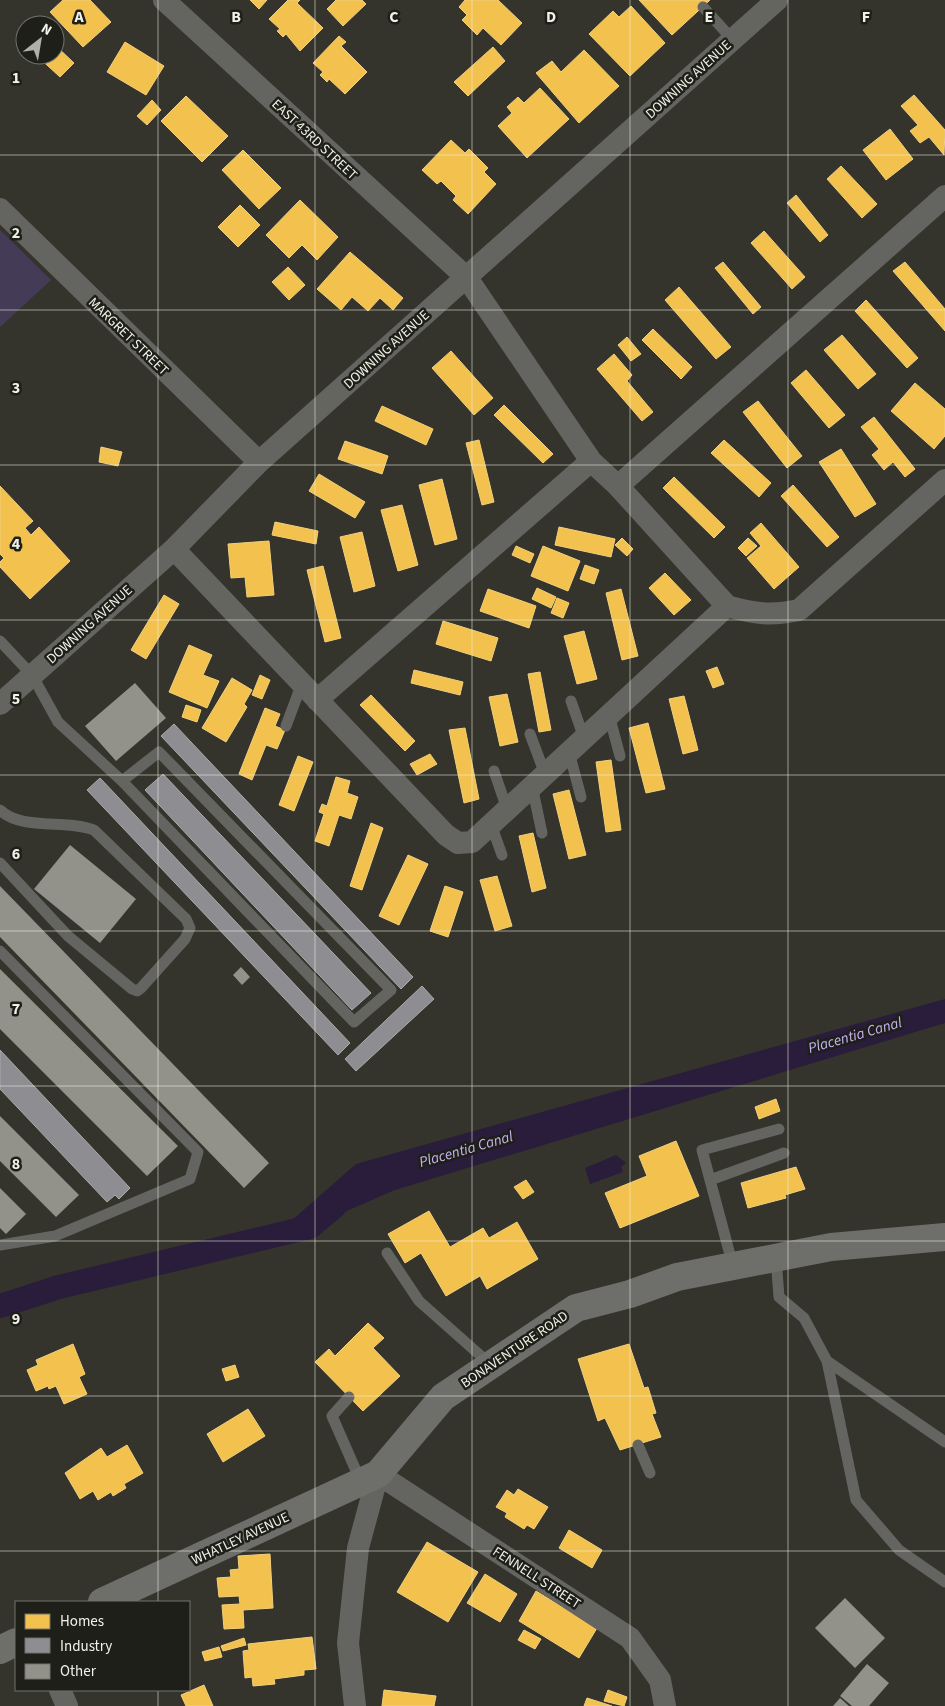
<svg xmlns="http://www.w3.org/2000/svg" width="945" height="1706" font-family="'Source Sans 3',sans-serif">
<rect width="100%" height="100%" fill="#34342c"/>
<!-- green -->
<path fill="#443c56" d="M0,230l51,50 -51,47z"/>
<!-- water -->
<path fill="#291d3b" d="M945,999v24l-550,167 -85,37 -251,60 232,-66 65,-57z
M616,1155l10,8 -5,4 2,5 -33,12 -5,-16z"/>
<!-- homes -->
<path fill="#f2c14e" stroke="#f2d07c" d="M63,0h27l21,22 -28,25 -33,-35z
M250,0h17l-8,9z
M288,0h12l-3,3 26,25 -23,23 -14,-17 -3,3 -6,-6 3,-2 -11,-10z
M336,0h26l4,4 -23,22 -16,-17z
M465,0h33l24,23 -21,22 -18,-17 -6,7 -15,-15 5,-5 -8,-8z
M639,0h71l-38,35z
M631,6l34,37 -35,33 -41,-42 24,-23 6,6z
M339,36l7,6 -5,4 26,26 -22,22 -16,-15 -2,3 -7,-7 3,-3 -10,-9z
M125,42l39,24 -18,29 -39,-23z
M55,45l19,18 -14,14 -24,-22h19z
M493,47l12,14 -37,35 -14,-14z
M584,50l35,36 -40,37 -43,-50 16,-12 9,11z
M540,88l29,31 -42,39 -29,-32 14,-13 -5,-6 11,-10 6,6z
M914,95l31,35 -1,25 -15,-18 -9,6 -10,-12 8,-6 -17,-19z
M186,96l42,40 -26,26 -41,-41z
M152,100l9,10 -14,15 -10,-9z
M890,129l23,30 -27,21 -23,-30z
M451,140l14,13 4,-4 19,19 -4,4 12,12 -28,30 -15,-14 3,-4 -15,-15 -4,3 -15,-14z
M243,150l38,38 -22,21 -37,-39z
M841,166l36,38 -15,14 -35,-39z
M796,195l32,40 -8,7 -33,-39z
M300,200l38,37 -21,23 -15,-15 -13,13 -23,-23z
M240,205l20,20 -22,22 -20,-20z
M764,231l41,46 -13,12 -41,-46z
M350,252l53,46 -10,12 -13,-12 -12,13 -16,-14 -11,13 -24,-21z
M723,262l38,45 -8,7 -38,-46z
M905,262l40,47v22l-52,-60z
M288,267l17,18 -16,15 -17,-18z
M679,287l52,60 -15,12 -51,-59z
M866,300l52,58 -11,10 -52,-57z
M653,329l39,38 -11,12 -39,-39z
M842,335l34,39 -18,15 -34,-39z
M627,337l14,17 -10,7 -13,-16z
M451,351l42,47 -19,17 -42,-47z
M614,354l18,21 -5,6 26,31 -11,9 -45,-52z
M806,370l39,45 -16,13 -38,-45z
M915,383l30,26v27l-11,13 -43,-38z
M758,401l44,55 -15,12 -44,-56z
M504,405l49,49 -10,9 -49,-48z
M382,406l51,23 -7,16 -51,-24z
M874,417l41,52 -10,8 -12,-15 -9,8 -12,-15 7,-6 -18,-22z
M479,440l15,62 -12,3 -16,-62z
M724,440l47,43 -12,14 -48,-44z
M345,441l43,15 -6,18 -44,-15z
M101,447l21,5 -4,14 -19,-4z
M841,449l35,55 -21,13 -36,-55z
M319,474l46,28 -10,16 -46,-27z
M674,477l51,50 -11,11 -51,-50z
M442,479l15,60 -22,6 -16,-60z
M793,485l46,52 -12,10 -46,-51z
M0,486l33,35 -8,7 6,7 8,-8 31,34 -40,38 -30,-32v-5l4,-4 -4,-4z
M402,505l16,60 -20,6 -17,-61z
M275,522l43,9 -2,13 -44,-9z
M761,523l38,44 -25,22 -27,-31 14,-12 -11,-13z
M559,527l56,12 -4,18 -56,-12z
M362,532l13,54 -21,6 -14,-55z
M622,538l11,11 -6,7 -12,-11z
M748,538l9,8 -11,10 -8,-8z
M269,541l5,54 -27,2 -2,-20 -14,1 -3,-34z
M516,546l18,8 -4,9 -18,-8z
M543,546l37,15 -12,30 -37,-15z
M585,565l14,5 -5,14 -14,-5z
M323,566l18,72 -16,4 -18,-72z
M665,573l26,27 -17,15 -25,-27z
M537,588l19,9 -5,11 -19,-9z
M488,589l48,17 -7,22 -49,-17z
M621,589l17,67 -16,4 -16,-67z
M164,595l15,9 -33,55 -15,-9z
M557,598l12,5 -6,15 -12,-5z
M443,621l55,17 -7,23 -55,-17z
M584,631l13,48 -20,5 -13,-48z
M189,645l23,10 -9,20 16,6 -12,27 -38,-16z
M717,667l7,17 -11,4 -7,-17z
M414,670l49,12 -3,13 -49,-12z
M540,672l11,58 -12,2 -11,-58z
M260,675l10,5 -8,19 -10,-4z
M232,678l20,12 -8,14 3,3 -21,35 -24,-14z
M507,694l11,48 -18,4 -11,-49z
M371,695l44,46 -10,10 -45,-46z
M684,696l14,54 -15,4 -14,-55z
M186,705l15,5 -4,12 -15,-5z
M265,708l15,6 -5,12 10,4 -8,19 -11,-4 -14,35 -13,-6z
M648,723l17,66 -19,4 -17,-65z
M465,728l14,71 -15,4 -15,-73z
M430,754l7,10 -20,11 -7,-11z
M298,756l15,6 -19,49 -15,-6z
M611,760l10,70 -15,2 -10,-70z
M336,777l14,4 -3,12 11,4 -7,22 -12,-4 -10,31 -14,-5 9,-27 -5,-2 3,-8 5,2z
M569,790l17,65 -17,4 -16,-65z
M371,823l12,5 -21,62 -12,-4z
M533,833l13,55 -14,4 -13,-56z
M408,855l20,9 -29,61 -20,-9z
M497,876l15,50 -17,5 -15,-51z
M445,886l18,6 -15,45 -18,-6z
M776,1099l4,12 -21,8 -4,-12z
M676,1141l23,55 -79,32 -15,-35 42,-17 -8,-20z
M796,1167l9,22 -20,6 1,3 -38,10 -7,-25z
M526,1180l8,12 -11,7 -9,-12z
M429,1211l21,36 33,-19 6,10 28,-16 21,37 -51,30 -7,-13 -34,20 -25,-43 -16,10 -17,-29z
M368,1323l16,15 -11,10 27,28 -37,35 -48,-49 14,-13 6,7z
M73,1344l12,30 -6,3 8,17 -23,10 -8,-18 -7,3 -1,-3 -12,5 -9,-21 11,-5 -2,-5z
M629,1344l15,44 4,-1 8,26 -4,1 9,23 -41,13 -15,-32 -7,3 -20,-62z
M235,1365l4,12 -13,4 -4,-12z
M248,1409l17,27 -42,26 -16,-28z
M127,1445l16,28 -19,11 2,4 -13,8 -2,-4 -13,8 -5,-9 -13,8 -15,-26 36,-25 6,9z
M518,1489l30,18 -14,22 -7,-4 -3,4 -19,-12 2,-4 -11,-6 11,-17 7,5z
M569,1530l33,20 -10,18 -33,-20z
M427,1542l51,30 -30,50 -51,-30z
M270,1554l3,54 -30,2 1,18 -20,1 -2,-24 18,-1 -1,-8 -20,1 -2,-19 14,-1 -1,-7 9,-1 -1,-13z
M485,1574l32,20 -17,28 -33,-19z
M536,1591l61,37 -18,30 -60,-37z
M524,1630l17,9 -6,10 -17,-9z
M312,1637l4,32 -12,1v5l-30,4 1,5 -22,2 -1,-9 -7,1 -2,-27 6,-1 -1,-6z
M244,1638l2,7 -23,6 -2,-5z
M219,1647l3,10 -17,4 -3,-9z
M204,1685l9,21h-27l-5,-11z
M384,1690l52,6 -2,10h-52z
M608,1690l19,7 -3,9 -20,-5z
M587,1698l25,8h-28z"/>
<!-- industry -->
<path fill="#8d8d92" stroke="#ababac" d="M174,724l239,253 -12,12 -240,-253z
M163,774l208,219 -19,17 -207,-220z
M100,778l250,265 -12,12 -251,-265z
M422,986l12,13 -78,72 -11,-12z
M0,1050l130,138 -11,11 -4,-4 -8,7 -107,-113z"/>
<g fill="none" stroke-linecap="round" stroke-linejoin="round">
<!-- canal -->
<path stroke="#291d3b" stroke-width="24" d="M0,1306l59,-19 251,-60 25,-21"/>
</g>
<!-- building -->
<path fill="#92928b" d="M135,683l31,35 -50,43 -31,-35z
M70,845l66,54 -36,44 -66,-54z
M0,886l269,277 -25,25 -244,-251z
M241,967l9,10 -8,8 -9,-10z
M0,969l178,177 -31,30 -147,-147z
M0,1116l79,79 -23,22 -56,-56z
M0,1188l26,26 -20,20 -6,-6z
M845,1598l40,40 -30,30 -40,-40z
M867,1664l22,19 -20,23h-17l-12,-10z
M840,1698l9,8h-16z"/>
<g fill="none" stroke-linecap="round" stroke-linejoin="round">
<!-- lane -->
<path stroke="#646461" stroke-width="11" d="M703,7l30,33
M0,641l32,34 26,47 64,59 232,241 37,-32 -232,-238 -37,29
M571,701l13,37
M609,715l11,41
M286,726l16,-43
M530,734l15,40
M569,752l12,45
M494,771l13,38
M532,786l10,47
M0,810c21,21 67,9 94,20l92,89 4,9 -5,11 -44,49 -4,3 -5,-2 -64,-53 -68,-73
M491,824l11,31
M0,951l198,201 -8,27 -135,57 -55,9
M710,1180l74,-27
M387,1253l32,48 71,63
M776,1258l3,39 25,21 23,43 29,139 43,50 46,32
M733,1266l-31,-116 77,-21
M827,1361l118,81
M349,1397l-17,19 29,66
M638,1445l12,28"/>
<!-- street -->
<path stroke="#646461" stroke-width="22" d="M164,0l303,278 124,183 27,25 109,120
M0,209l259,253
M618,486l327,-290
M174,549l272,286 12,8 14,-1 255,-236c28,8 44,10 72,4l146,-130
M317,700l274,-239
M0,704l174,-155 85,-87 518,-462
M60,1690l7,16
M355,1706l-7,-63 10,-95 20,-74 252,164 30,42 5,26"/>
<!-- secondary -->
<path stroke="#6e6f6a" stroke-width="28" d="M102,1602l276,-128 65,-77 133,-89 54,-14 47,-17 154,-30 114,-10
M0,1650l16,-8"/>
</g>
<!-- grid -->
<path fill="none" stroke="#f1f2e7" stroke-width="1" stroke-opacity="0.55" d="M158,0v1602M315,0v1706M472,0v1706M630,0v1706M788,0v1706M0,155h945M0,310h945M0,465h945M0,620h945M0,775h945M0,931h945M0,1086h945M0,1241h945M0,1396h945M0,1551h945M158,1690v16"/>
<g text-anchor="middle" stroke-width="5" stroke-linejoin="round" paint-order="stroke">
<!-- street labels -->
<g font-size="14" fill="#f1f2e7" stroke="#1e1f18">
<text transform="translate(688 79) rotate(-42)" y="5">DOWNING AVENUE</text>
<text transform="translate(315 139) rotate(43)" y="5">EAST 43RD STREET</text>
<text transform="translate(129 336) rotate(44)" y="5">MARGRET STREET</text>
<text transform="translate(386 349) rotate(-42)" y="5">DOWNING AVENUE</text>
<text transform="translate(89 624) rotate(-42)" y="5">DOWNING AVENUE</text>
<text transform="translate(514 1349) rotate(-34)" y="5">BONAVENTURE ROAD</text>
<text transform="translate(240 1538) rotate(-25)" y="5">WHATLEY AVENUE</text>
<text transform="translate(537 1577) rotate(33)" y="5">FENNELL STREET</text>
</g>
<!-- water labels -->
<g font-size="15" font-style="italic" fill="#c7b2f2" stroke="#1e1f18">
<text transform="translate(855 1035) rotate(-16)" y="5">Placentia Canal</text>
<text transform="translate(466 1149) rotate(-16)" y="5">Placentia Canal</text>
</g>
</g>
<g font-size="16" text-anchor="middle" font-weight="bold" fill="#f1f2e7" stroke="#1e1f18" stroke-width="5" stroke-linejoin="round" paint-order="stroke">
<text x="79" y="22">A</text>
<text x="236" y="22">B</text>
<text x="394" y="22">C</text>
<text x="551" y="22">D</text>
<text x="709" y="22">E</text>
<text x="866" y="22">F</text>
<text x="16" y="83">1</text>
<text x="16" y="238">2</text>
<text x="16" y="393">3</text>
<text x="16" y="549">4</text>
<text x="16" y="704">5</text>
<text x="16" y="859">6</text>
<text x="16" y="1014">7</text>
<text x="16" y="1169">8</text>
<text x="16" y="1324">9</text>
</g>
<!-- legend -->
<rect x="15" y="1601" width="175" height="90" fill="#1e1f18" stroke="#72736b"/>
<rect x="25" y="1614" width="25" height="15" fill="#f2c14e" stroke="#72736b"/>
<text x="60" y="1626" font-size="15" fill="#f1f2e7">Homes</text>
<rect x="25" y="1638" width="25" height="15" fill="#8d8d92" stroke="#72736b"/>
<text x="60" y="1651" font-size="15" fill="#f1f2e7">Industry</text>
<rect x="25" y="1664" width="25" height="15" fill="#92928b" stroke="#72736b"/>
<text x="60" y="1676" font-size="15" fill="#f1f2e7">Other</text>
<!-- north arrow -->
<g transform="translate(40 40) rotate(31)"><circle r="24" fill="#1e1f18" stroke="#72736b"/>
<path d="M0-4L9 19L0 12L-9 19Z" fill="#afb0a6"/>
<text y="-8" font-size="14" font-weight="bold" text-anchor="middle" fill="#f1f2e7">N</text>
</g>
</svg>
